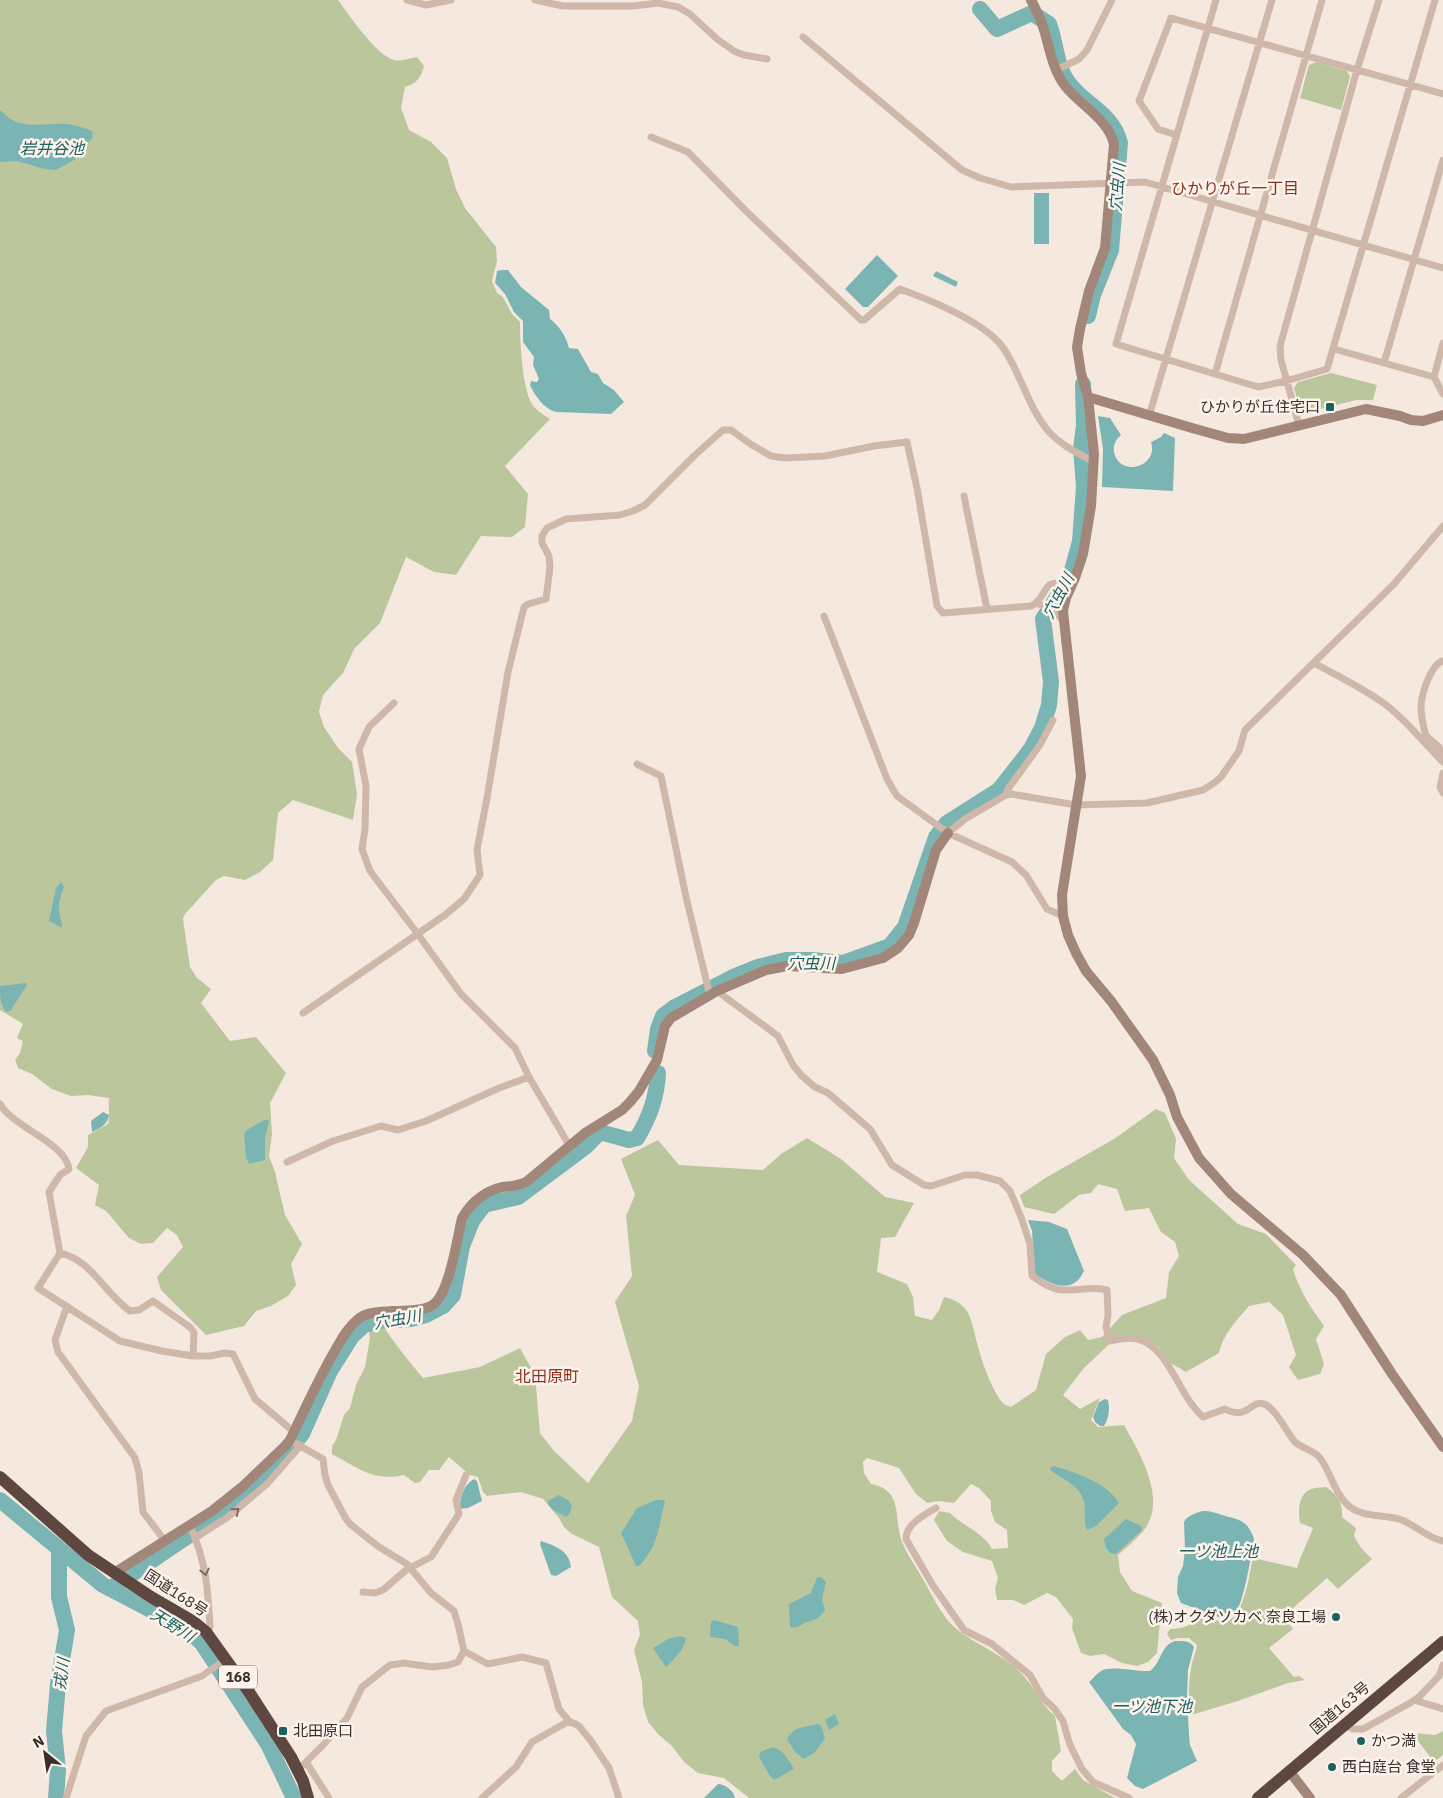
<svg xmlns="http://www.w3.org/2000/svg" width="1443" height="1798" font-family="'IBM Plex Sans','Noto Sans JP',sans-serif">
<rect width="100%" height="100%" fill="#f5e9df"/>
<!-- green -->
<path fill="#bbc69d" d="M0,0h338c11,15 38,55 56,60 6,2 16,-2 23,-3l7,9c-3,12 -7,17 -19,21l-4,21 8,22 22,12 16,16 9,31 9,19 31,39 1,14 -5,20 5,12 6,4 9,17 8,8c0,20 2,65 12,82 3,6 12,11 18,15l-45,47 23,28 -3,33 -13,10 -31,-1 -25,39 -22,-3 -28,-15 -26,66 -26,26 -11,24 -20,22 -4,17 5,15 14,21 14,14 5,32 -4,26 -60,-20 -15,13 -5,47 -13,12 -15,8 -21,-4 -8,4 -31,34 -2,5 7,48 7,11 14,11 -10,14 29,38 26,-4 30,36 -16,30 2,31 -3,22 6,16 10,43 17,29 -11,20 5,21 -8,11 -17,10 -15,5 -12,15 -38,9 -45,-45 -4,-13 26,-30 -6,-12 -10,-7 -14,15 -12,1 -12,-6 -23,-27 -11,-6 4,-20 -23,-17 12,-21v-12l20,-11c2,-9 0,-17 1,-26l-21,-3 -17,1 -19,-7 -20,-15 -14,-6 -3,-8 5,-7 3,-12 -6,-3 6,-14 -23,-14z
M1316,62l31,9 3,6 -9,33 -41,-12 9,-33z
M1331,373l46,12 -4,15h-17l-51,13 -5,-3 -6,-22 4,-6z
M1156,1109l9,4 11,26 -2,19 15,22 49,44 28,10 30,31 -3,4c6,21 18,39 31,57l-8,13 8,25 -4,10 -22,6 -9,-13 7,-12 -13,-40 -14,-13 -20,4c-12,14 -26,28 -30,47l-33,19 -19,-11 -8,-14 -21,-11h-20l-34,32 -21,27 17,14 20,-11 -9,22 7,7 26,-2c15,27 40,68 24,99 -5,10 -21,23 -30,31l2,17 12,19 30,12 -5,50 -9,9 -11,4 -15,-3 -18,-9 -14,2 -9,-3 -9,-25 1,-9 -17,-22 -9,-4 -23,12 -11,-5h-16l-2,-11 3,-11 -6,-17 -29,-9 -16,-11 -13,-21 5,-9 11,2c12,12 35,21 42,36l16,-1 -1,-18 -12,-8 -4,-11v-10l-12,-13 -8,-4 -17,19 -15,-2 -12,2 -11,-9 -17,-26 -32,-10 -4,4 1,11 7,11c30,5 24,30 29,51 3,14 14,28 21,41 10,16 19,38 33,51 20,17 47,26 66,45 15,14 19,31 35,44l6,35 -9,10v10l10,10 13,-12 8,11 32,18h-366l-25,-20 -26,-5 -14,-11 -12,-16 -13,-11 -11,-13 -5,-17 -1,-23 -8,-32 6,-15 -2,-14 -26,-24 -13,-50 -27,-13 -8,-7 -5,-9 -16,-19 -22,-7 -34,4 -4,-4 -5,-15 -8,-2 -21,-18 -10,13h-10l-9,12 -5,1 -11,-8c-30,7 -46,-7 -72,-21v-8l4,-6 8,-25 6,-7 6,-23 9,-18 5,-29 -1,-6 5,-5 8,-2 22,30 19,23 57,-11 40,-19 15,27 5,58 14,18 34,32 44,-62 7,-35 -24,-84 17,-26 -6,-60 9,-21 -14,-36 37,-19 21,25 84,5 18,-16 26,-16 34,21 44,38 29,6 -19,34 -14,1 -4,34 30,12 6,13 2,19 17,4 7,-10 5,-13c27,6 27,23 33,46 5,19 13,43 24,58 2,3 6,5 10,6l25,-17 10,-36 19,-17 15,-7 8,10 14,-3 20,-22 44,-17 3,-26 10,-16 -4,-14 -14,-10 -12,-24 -24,3 -8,-22 -19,-5 -7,9 -12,2 -25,19 -30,-7 -4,-12 27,-18 67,-38z
M1326,1487c11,8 17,15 16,30l14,11 -2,8 7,12 11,11 -34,30 -11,-11 -44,39 10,12 -24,19 25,29 5,-1 6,4 -17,3 -50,18 -47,14c-2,-15 -3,-32 0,-46 1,-9 5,-16 6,-24l-8,-7h-11l-7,2 -4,-6 3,-5c6,0 13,-1 19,-4 4,-3 7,-7 12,-9 9,-2 17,8 26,5 18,-6 22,-47 26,-63l44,10c4,-14 11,-26 16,-40l-13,-5c-2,-11 -2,-27 9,-33 5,-3 12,-2 17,-3z
M1443,1731v24l-9,7 -22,-29 23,2z"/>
<!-- water -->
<path fill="#7bb5b3" d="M0,110c6,5 11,11 19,13 15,4 32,0 47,1 9,1 18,4 26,7l1,6 -19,23 -18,10 -11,-1 -28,-8 -17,1z
M1034,193h15v51h-15z
M877,255l21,21 -30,31h-5l-18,-18z
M502,270h6l13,17 28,23 1,9c10,8 16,17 19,29l9,1 13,23 7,2 5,9 11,7 10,12 -13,12 -55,-2c-12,-3 -21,-16 -26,-27l1,-4 6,1 2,-3 -6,-14 1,-8 -11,-15v-21l-9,-9 -9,-18 -10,-11 2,-12z
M936,271l22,11 -2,5 -23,-11z
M1098,416l12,2 11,17c-5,4 -8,10 -7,17 5,26 45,15 37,-10l10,-5 3,-4 11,5 -2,53 -71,-4 1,-38z
M61,882l3,5c-2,7 -6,14 -5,21 0,7 3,13 3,20l-13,-7 7,-33z
M26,983l1,2 -16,25 -4,2c-7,-4 -7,-17 -7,-26z
M103,1112l6,3c-2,10 -8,13 -17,17l-1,-11z
M264,1120h4l1,2 -4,15v23l-16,4 -3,-7 -2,-23 3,-4z
M1028,1220l21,2 18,7 17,42c-2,3 -4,8 -7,10 -13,11 -30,1 -42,-7l-3,-43z
M1105,1399l3,1c2,9 1,18 -4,26h-4l-5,-4 -2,-5 6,-15z
M1054,1466c20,6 54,17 65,37l-23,23 -9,4c-4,-10 -1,-19 -3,-29 -3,-14 -22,-23 -33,-30l-1,-3z
M474,1479l3,2 5,20 -14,7 -9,1c1,-11 5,-25 15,-30z
M559,1495l9,5 4,6 -2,7 -4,4 -13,-7 -5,-6v-3z
M656,1500h7l2,2c-7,25 -6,43 -26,64h-3l-15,-33 16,-25z
M1203,1511c7,0 10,1 16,3 18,6 28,4 35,25 -3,17 -9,57 -17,71 -4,5 -8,7 -13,9l-43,-16 -4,-10 1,-16 5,-11 2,-16 -1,-28c4,-7 12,-9 19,-11z
M1126,1519l15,7 1,4 -26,24 -6,-1 -4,-5 -2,-9z
M541,1541c14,5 28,9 30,26l-15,9 -5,-1 -11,-31z
M817,1577h4l5,5 -4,18 3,10c-7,10 -9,9 -20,13 -6,3 -8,6 -15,4l-1,-23 22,-11z
M714,1620l24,7 1,19h-4l-10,-7 -15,-2 1,-16z
M680,1636l6,2c-1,11 -12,21 -20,29l-13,-19 15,-9z
M1175,1641c7,0 15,-1 19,6l-6,23 -1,29 2,36 1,10 7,16 -54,28 -8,-3 -8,-8 9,-34 -5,-9 -8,-6 -34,-47c4,-3 7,-8 12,-11 10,-6 35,1 49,0 12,-9 10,-25 25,-30z
M835,1714l4,10 -10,6 -4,-10z
M817,1724l4,1 4,14 -11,14 -10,6 -9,-7 -8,-13 1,-2 8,-8z
M773,1747c10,3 16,13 21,22l-20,11 -4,-4 -11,-19 1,-5z
M718,1784c7,0 16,7 17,14h-31z"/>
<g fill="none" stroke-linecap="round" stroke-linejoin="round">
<!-- river -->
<path stroke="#7bb5b3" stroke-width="16" d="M980,9l17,20 35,-16 17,11c7,18 7,42 19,58 16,23 45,31 52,61l-9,107 -18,45 -5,21
M655,1051l3,-22 5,-13 12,-9 58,-30 25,-10 28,-7h26l31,3 47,-17 15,-19 31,-90 11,-14 52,-33 32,-41 11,-21 7,-23 2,-23 -8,-63 27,-41 10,-37 4,-55 -3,-37 3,-24 -1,-41
M0,1500l103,85 82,43 17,15 66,101 26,54
M110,1589l122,-83 47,-44 23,-28 28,-63 22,-35 12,-11 14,-4 33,-2 15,-4 17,-9 10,-11 9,-49 10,-25 12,-16 34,-8 67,-50 15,-15 29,8 8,-2c13,-21 20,-41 21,-65
M56,1798l2,-28 -4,-39 4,-47 9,-54 -8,-33v-47"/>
<!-- street -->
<path stroke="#cfb8a9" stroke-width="7" d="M407,0l19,5 25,-5
M535,0l28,6h71l24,-3 20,4 12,7 27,25 17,12 10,4 23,4
M1216,0l-100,344 142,43 28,-6 41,-12 108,-369
M803,37l159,133 18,8 31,9 134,-5 298,86
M1056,70l23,-11 8,-9 25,-50
M1176,135l-18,-6 -19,-28 32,-83 272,76
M651,137l37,15 59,60 114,108h3l36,-31c30,11 86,33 104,60 17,25 25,61 46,84 12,13 28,20 44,29
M1443,343l-9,34 9,17
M1334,349l100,28
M1384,363l59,-203
M1215,374l107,-374
M1149,416l123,-416
M1299,425l-18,-65 -1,-14 77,-276 22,-70
M964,496l23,113
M1036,603c12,5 19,7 27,18
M824,616l63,163 10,17 51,37 64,29 14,13 21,34 16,7
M1443,661c-12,3 -21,32 -22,44 0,10 2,21 5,31l13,11 4,9
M1314,663c24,13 49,25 71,41 22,17 39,39 58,58
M394,703l-25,24 -10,22 7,37 -1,43 -3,20 8,22 47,62 44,61 54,54 14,29 40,68
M637,764l24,12 25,121 24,99
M1443,773l-3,14 3,6
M1006,795l2,-6 32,-44 13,-25
M948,833l17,-14 41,-24 5,-1 65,11 71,-2 56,-13 11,-7 7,-6 18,-26 6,-21 149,-146 49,-58
M717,991l61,45 15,29 9,11 13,11 13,6 42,36 22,36 32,20 7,1 34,-11h12l23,6 10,10 11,26 9,27 2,32c9,6 20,14 32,14 14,1 28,-4 43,0l1,25 -2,12 4,14c9,-2 18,-4 27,-2 27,5 40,47 56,67 3,4 7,8 10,11l22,-8c23,12 26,-10 39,-5 11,3 23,29 31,38 8,7 19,8 25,16 12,16 14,36 30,49 15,11 35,7 52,13 14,6 26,18 41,21
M303,1013l142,-98 19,-16 16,-24 -3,-25 10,-52 21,-126 16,-65 4,-3 18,-5 4,-32 -1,-11 -7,-13v-7l5,-8 19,-9 54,-4 13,-4 12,-6 49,-49 29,-26h8l21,15 19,11 14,2 40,-2 49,-10 33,-4 10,46 20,118 6,7 88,-7c20,-10 6,-30 41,-20
M0,1104c15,25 65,38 69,65l-9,6 -11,17 11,61 -22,35 82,53 42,10 31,5h17l15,-3 8,1 22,45 39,33
M287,1162l46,-21 48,-15 17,4 28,-9 73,-33 30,-11
M60,1253c32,7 44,40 70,58l9,-1 14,-9 38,27 3,5 -1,23
M67,1306l-12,34 3,12 77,106 4,15 4,39 22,29
M290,1440l33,19 2,16 3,10 18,34 4,5 29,23 28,17 24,29 23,18 4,13 6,27 -6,11 -9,3 -17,2 -28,-4 -14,2 -28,22 -15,31 -24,27 -25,25
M936,1508c-12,7 -30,16 -30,31l26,45 32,46 28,14 38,31 13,23 11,10 9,13 7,24 12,24 11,13 36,16
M190,1526c16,35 18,63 20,101l-4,5
M195,1538l33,-21 39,-33 34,-39
M363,1592l12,1 8,-3 23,-20 25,-13 28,-43 -3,-14 10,-25
M464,1651l24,13 34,-7 24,6 13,46 10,12 10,5 12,15 18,27 10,30
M1414,1700l29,9
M1345,1725l8,4h10l47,-26 10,-7 19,-20 4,-11
M306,1762l23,36
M66,1798l20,-62 20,-25 96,-35 24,-17
M482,1798l34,-31 16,-25 37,-21
M1401,1798l42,-33"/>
<!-- secondary -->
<path stroke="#a3867a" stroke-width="10" d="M1031,0c4,7 7,14 10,21 8,21 10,47 24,65 15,19 43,33 49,58l-9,104 -16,43 -9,38 -3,18 4,26 7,24 6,57 -3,52 -8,48 -8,24 -9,20 -3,13 18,165 -16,100 -3,19 1,21 5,19 8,18 10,18 25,30 42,59 17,35 7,22 22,41 32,36 72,61 38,40 51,79 51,73
M1088,397l104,31 36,10 16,1 122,-30 34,7 11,4 12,1 20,-6
M114,1573l98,-62 30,-24 43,-41 5,-6c14,-29 27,-58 43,-86 7,-12 13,-25 24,-34 10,-9 23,-8 36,-9 12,-1 27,1 38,-5 18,-9 26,-67 31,-88 9,-15 22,-27 41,-31 8,-1 15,-1 23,-5l59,-49 37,-23 8,-8 9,-11 18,-31 8,-34 6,-8 46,-27 49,-21 21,-4 55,3 41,-11 15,-10 11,-13 5,-12 22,-73 12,-17
M1290,1772l20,26"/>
<!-- highway -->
<path stroke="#5d4740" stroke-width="12" d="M0,1477l88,78 63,42 43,25 12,10 43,60 42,65 12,24 5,17
M1258,1798l185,-156"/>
</g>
<!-- one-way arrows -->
<defs><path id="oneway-chevron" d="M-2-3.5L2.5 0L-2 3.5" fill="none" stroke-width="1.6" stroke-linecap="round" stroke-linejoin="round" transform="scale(1.25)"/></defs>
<g stroke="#7e6c63">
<use href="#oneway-chevron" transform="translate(236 1511) rotate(-39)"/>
<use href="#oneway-chevron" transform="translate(205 1572) rotate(77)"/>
</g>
<!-- markers -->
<g fill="#1b6160" stroke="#fcf3ec" stroke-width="2">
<rect x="1325" y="402" width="10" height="10" rx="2.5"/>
<circle cx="1336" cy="1617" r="5"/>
<rect x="278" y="1726" width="10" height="10" rx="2.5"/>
<circle cx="1361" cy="1741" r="5"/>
<circle cx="1332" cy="1767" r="5"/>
</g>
<g text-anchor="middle" stroke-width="5" stroke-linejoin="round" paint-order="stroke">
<!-- shield labels -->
<rect fill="#fcf3ec" stroke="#756964" stroke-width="1" x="219" y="1665.5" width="38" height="23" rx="4"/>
<g font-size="14" font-weight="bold" fill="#3b2e2a">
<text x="238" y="1682">168</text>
</g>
<!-- poi labels -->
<g font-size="15" fill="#3b2e2a" stroke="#fcf3ec" text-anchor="start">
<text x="1320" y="412" text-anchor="end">ひかりが丘住宅口</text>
<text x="1326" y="1622" text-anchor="end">(株)オクダソカベ 奈良工場</text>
<text x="293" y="1736">北田原口</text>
<text x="1371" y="1746">かつ満</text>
<text x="1342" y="1772">西白庭台 食堂</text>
</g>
<!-- street labels -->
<g font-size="15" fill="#3b2e2a" stroke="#fcf3ec">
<text transform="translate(176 1593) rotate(33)" y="5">国道168号</text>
<text transform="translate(1340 1708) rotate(-40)" y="5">国道163号</text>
</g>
<!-- water labels -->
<g font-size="16" font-style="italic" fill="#1b6160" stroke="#fcf3ec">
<text x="52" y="154">岩井谷池</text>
<text transform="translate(1117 187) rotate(-85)" y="6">穴虫川</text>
<text transform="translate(1058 596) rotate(-62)" y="6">穴虫川</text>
<text x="811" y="969">穴虫川</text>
<text transform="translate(397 1319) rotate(-10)" y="6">穴虫川</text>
<text x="1218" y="1557">一ツ池上池</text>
<text transform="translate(173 1625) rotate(32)" y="6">天野川</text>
<text transform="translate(61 1674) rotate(-82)" y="6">戎川</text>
<text x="1152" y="1712">一ツ池下池</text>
</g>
<!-- neighbourhood labels -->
<g font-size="16" fill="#912f1b" stroke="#fcf3ec">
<text x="1235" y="194">ひかりが丘一丁目</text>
<text x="547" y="1382">北田原町</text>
</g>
</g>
<!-- north arrow -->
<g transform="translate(45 1753) rotate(330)" stroke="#fcf3ec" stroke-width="4" paint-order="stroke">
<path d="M0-4L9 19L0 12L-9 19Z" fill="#3b2e2a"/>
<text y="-8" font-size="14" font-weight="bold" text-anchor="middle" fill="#3b2e2a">N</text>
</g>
</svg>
